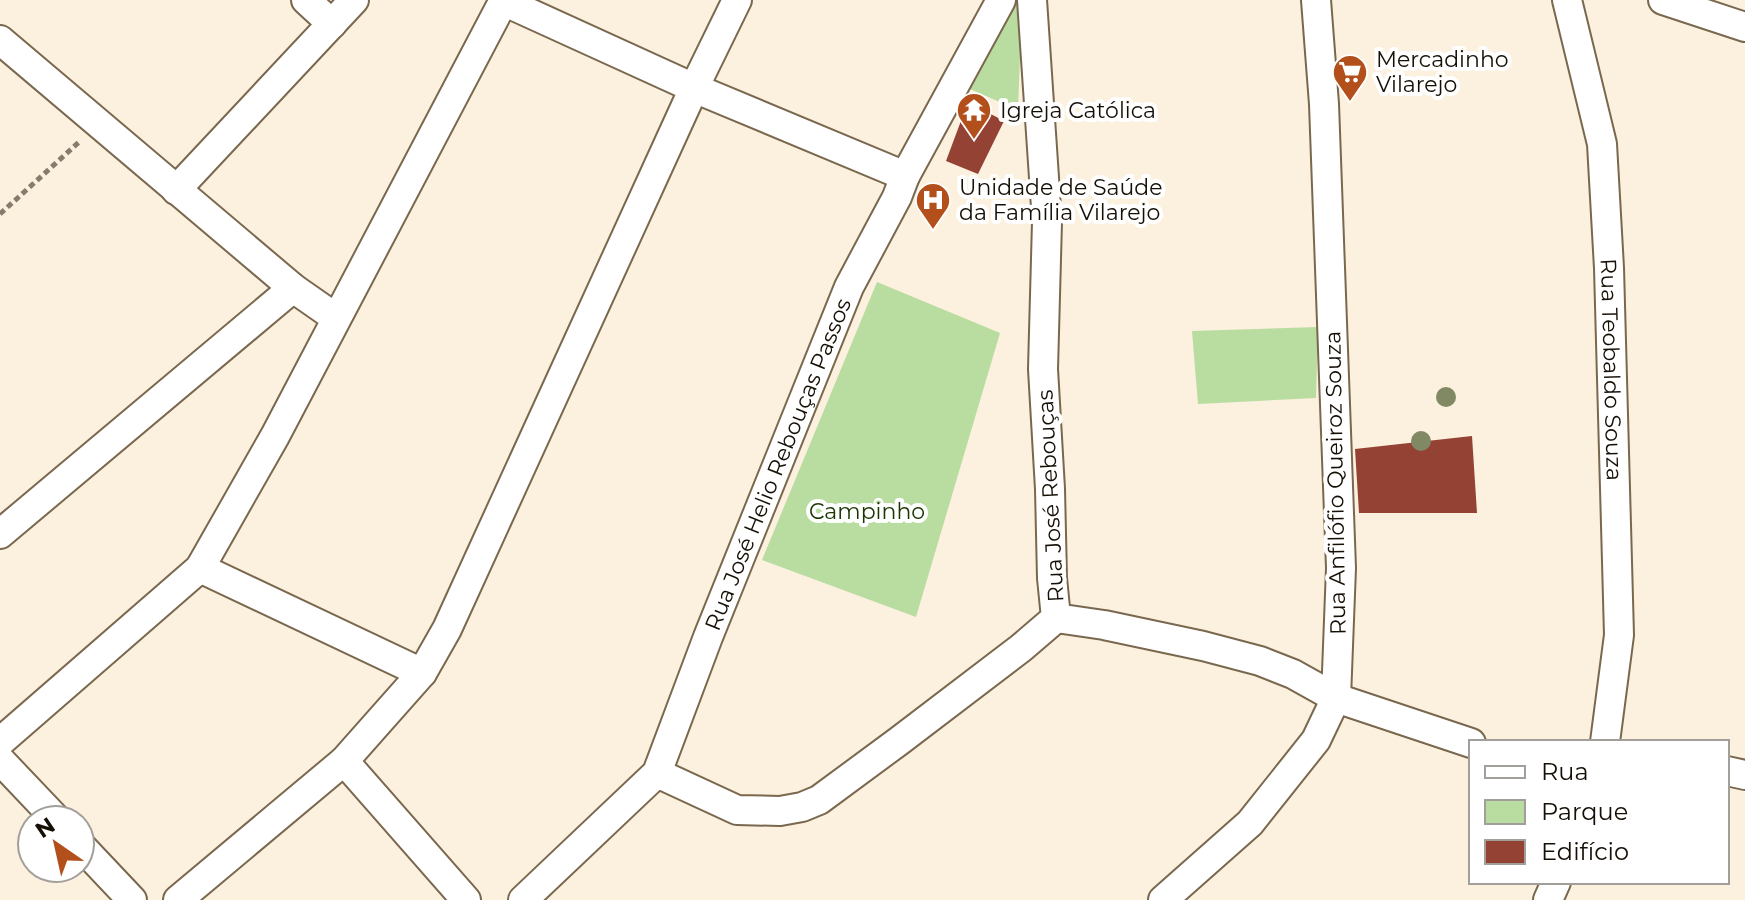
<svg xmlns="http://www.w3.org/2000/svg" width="1745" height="900" font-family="Montserrat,sans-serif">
<rect width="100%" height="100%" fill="#fcf0de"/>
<!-- green -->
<path fill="#b9dca1" d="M1010,0h12l-4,110 -55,-24z
M877,282l123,51 -84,284 -154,-57z
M1318,327l-2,71 -118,6 -6,-73z"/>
<!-- building -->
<path fill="#944234" d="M968,102l36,19 -26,53 -32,-13z
M1472,436l5,77h-118l-4,-64z"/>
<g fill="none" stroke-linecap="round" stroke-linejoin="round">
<!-- street casing -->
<g stroke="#7a684e" stroke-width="32">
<g id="street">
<path d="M306,0l26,24"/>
<path id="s1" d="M1567,0l35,144 7,124 10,367 -14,107"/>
<path d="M1663,0l82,27"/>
<path d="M503,1l191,87 211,88"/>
<path d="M0,40l293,248 43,30"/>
<path d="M176,190l178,-190"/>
<path d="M0,534l293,-246"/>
<path d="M200,568l222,105"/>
<path d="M1056,618l48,7 99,21 57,15 33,13 43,24 135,45"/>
<path d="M0,742l200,-174 75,-132 229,-436"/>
<path d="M0,760l57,60"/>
<path d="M344,761l122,139"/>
<path d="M1727,771l18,4"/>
<path d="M657,773l80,37 43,1 22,-4 17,-7 80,-59 122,-93 35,-30 -4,-40 -2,-89 -7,-120 4,-147 -15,-222"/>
<path d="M80,845l52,55"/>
<path d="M178,900l166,-139 78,-88 25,-44 247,-541 43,-88"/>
<path id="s2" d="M523,900l134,-127 51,-136 141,-350 48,-90 8,-21 96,-176"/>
<path d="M1163,900l87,-77 66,-83 20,-42 5,-130 -17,-464 -8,-104"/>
<path d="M1548,900l8,-18"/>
</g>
</g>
<!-- path -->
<path stroke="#857c6e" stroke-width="5" stroke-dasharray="6 4" stroke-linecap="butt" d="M0,214l79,-72"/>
<!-- street -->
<use href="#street" stroke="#fff" stroke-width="28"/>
</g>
<!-- trees -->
<g fill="#808964">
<circle cx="1446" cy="397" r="10"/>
<circle cx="1421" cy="441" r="10"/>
</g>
<!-- icons -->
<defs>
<g id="supermarket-pin" transform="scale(1.8)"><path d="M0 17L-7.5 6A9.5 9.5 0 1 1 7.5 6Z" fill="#b34f1a" stroke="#fff"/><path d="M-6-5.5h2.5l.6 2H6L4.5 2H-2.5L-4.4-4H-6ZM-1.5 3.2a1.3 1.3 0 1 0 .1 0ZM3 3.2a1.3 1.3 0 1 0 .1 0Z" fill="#fff"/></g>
<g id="temple-pin" transform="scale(1.8)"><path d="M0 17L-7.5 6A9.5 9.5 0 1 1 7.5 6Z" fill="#b34f1a" stroke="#fff"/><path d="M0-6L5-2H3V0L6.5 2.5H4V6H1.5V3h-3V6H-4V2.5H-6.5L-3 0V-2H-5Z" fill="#fff"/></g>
<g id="hospital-pin" transform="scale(1.8)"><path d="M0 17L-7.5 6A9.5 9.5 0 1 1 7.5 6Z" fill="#b34f1a" stroke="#fff"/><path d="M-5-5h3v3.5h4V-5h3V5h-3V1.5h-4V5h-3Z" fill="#fff"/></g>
</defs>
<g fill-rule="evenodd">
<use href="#supermarket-pin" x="1350" y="72"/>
<use href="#temple-pin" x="974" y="110"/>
<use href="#hospital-pin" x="933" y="200"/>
</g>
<g text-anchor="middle" stroke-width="8" stroke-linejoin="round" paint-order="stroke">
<!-- poi labels -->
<g font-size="22" fill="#160f06" stroke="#fff" text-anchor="start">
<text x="1376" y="67">Mercadinho<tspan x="1376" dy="25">Vilarejo</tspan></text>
<text x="1000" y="118">Igreja Católica</text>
<text x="959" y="195">Unidade de Saúde<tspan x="959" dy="25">da Família Vilarejo</tspan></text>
</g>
<!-- street labels -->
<g font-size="22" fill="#160f06" stroke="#fff">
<text dy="8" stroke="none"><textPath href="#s1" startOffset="374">Rua Teobaldo Souza</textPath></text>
<text dy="8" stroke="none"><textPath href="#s2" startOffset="516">Rua José Helio Rebouças Passos</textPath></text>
<text transform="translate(1335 483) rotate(-91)" y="8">Rua Anfilófio Queiroz Souza</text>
<text transform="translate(1050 496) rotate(-93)" y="8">Rua José Rebouças</text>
</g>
<!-- park labels -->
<g font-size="22" fill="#1a3500" stroke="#fff">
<text x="867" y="519">Campinho</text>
</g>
</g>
<!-- legend -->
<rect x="1469" y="740" width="260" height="144" fill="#ffffff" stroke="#a29f9b" stroke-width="2"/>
<rect x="1485" y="766" width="40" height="12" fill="#ffffff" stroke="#a29f9b" stroke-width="2"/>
<text x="1541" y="780" font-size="24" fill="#160f06">Rua</text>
<rect x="1485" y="800" width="40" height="24" fill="#b9dca1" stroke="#a29f9b" stroke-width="2"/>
<text x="1541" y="820" font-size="24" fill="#160f06">Parque</text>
<rect x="1485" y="840" width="40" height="24" fill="#944234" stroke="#a29f9b" stroke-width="2"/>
<text x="1541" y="860" font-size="24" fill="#160f06">Edifício</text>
<!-- north arrow -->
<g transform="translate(56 844) rotate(326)"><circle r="38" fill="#ffffff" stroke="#a29f9b" stroke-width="2"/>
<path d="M0-6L14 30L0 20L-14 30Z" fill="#b34f1a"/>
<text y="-12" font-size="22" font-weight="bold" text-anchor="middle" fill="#160f06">N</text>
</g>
</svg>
